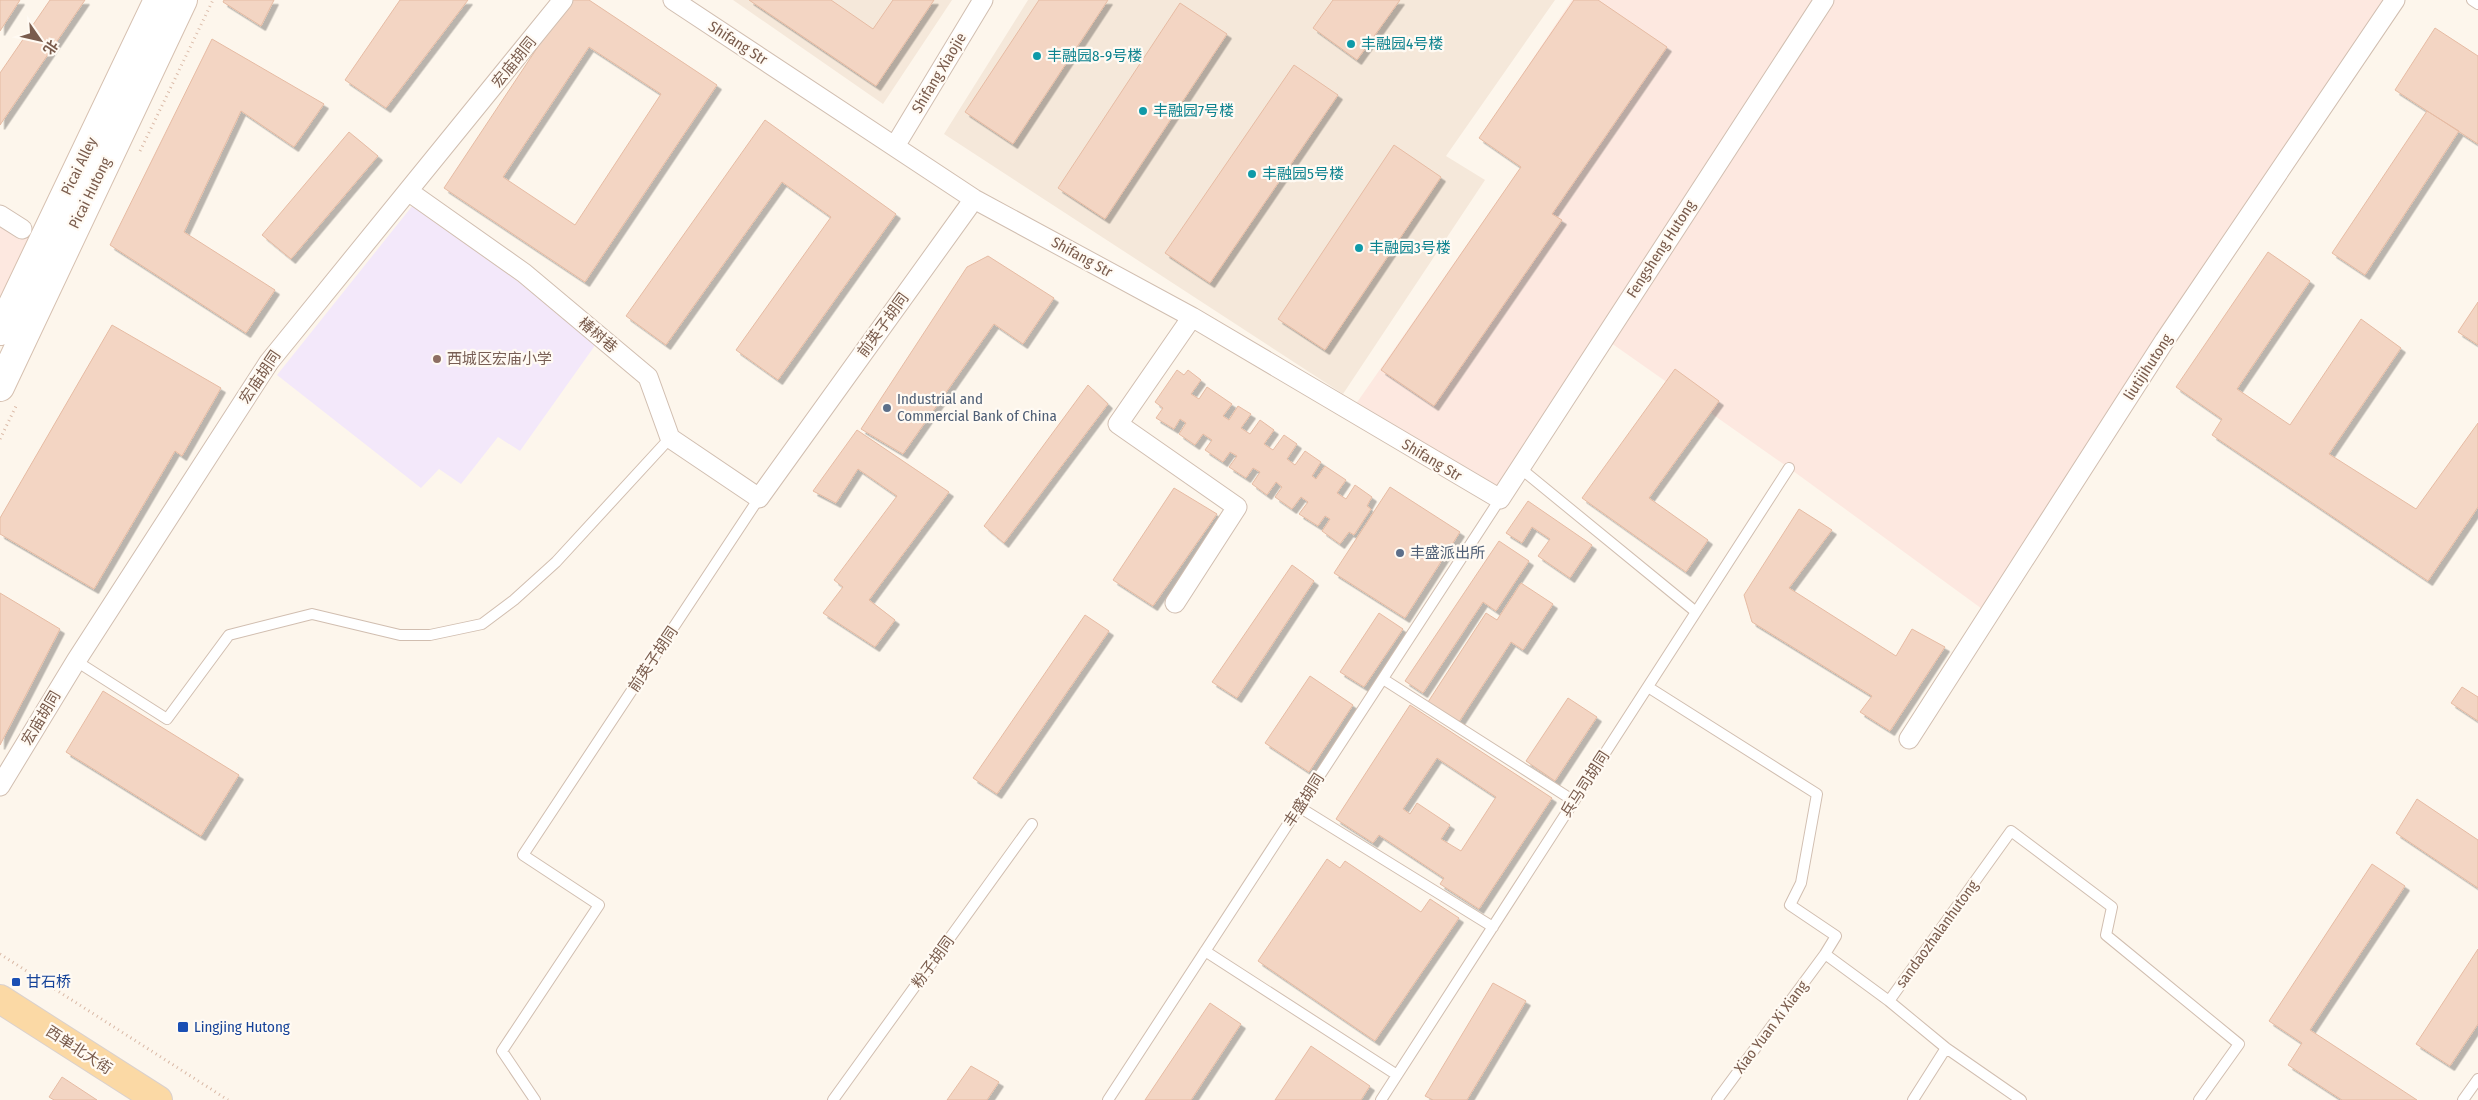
<svg xmlns="http://www.w3.org/2000/svg" width="2478" height="1100" font-family="'Fira Sans Condensed','Noto Sans SC',sans-serif">
<defs>
<filter id="shadow"><feDropShadow dx="4.5" dy="4.5" stdDeviation="0" flood-color="#0004"/></filter>
</defs>
<rect width="100%" height="100%" fill="#fdf6ec"/>
<!-- residential -->
<path fill="#f5e8da" d="M733,0h219l-69,104z
M1028,0h527l-109,156 39,24 -142,214 -399,-260z"/>
<!-- commercial -->
<path fill="#fde8e0" d="M1572,0h824l-407,614 -200,-146 -185,-130 -104,161 -149,-88 170,-244 -40,-31z
M0,216l42,26 -42,87z"/>
<!-- education -->
<path fill="#f3e8fa" d="M413,205l93,65 90,74 -76,107 -22,-14 -37,47 -22,-15 -18,19 -144,-113z"/>
<!-- building -->
<path fill="#f3d5c3" stroke="#e6bba3" fill-rule="evenodd" filter="url(#shadow)" d="M0,0h20l-20,31z
M50,0h35l-85,125v-52z
M224,0h50l-13,26 -38,-24z
M400,0h68l-82,108 -41,-28z
M569,0h20l128,85 -132,197 -141,-94zM589,47l72,47 -86,131 -72,-48z
M749,0h82l42,29 20,-29h41l-58,86z
M1039,0h69l-95,144 -48,-32z
M1333,0h67l-43,60 -44,-32z
M1574,0h24l69,47 -115,167 10,6 -128,186 -53,-36 140,-203 -42,-29z
M1180,3l47,31 -122,185 -47,-31z
M2435,28l43,28v88l-83,-54z
M212,39l112,65 -30,43 -53,-36 -57,121 91,58 -29,43 -136,-88z
M1294,65l44,30 -128,188 -45,-30z
M2427,111l32,20 -94,144 -33,-22z
M765,120l131,94 -118,166 -42,-30 95,-133 -49,-35 -116,163 -40,-29z
M349,132l29,24 -87,103 -29,-24z
M1394,145l47,32 -116,173 -47,-31z
M2268,252l42,29 -73,108 53,36 71,-106 40,29 -72,106 87,55 62,-86v84l-50,74 -216,-146 10,-16 -46,-32z
M988,256l66,42 -31,46 -29,-20 -91,130 -42,-25 106,-162z
M2478,302v43l-20,-13z
M112,325l109,63 -39,68 -7,-5 -81,138 -94,-55v-16z
M1675,369l44,32 -70,97 59,42 -22,32 -104,-74z
M1177,370l7,5 4,-5 13,10 -10,14 8,5 8,-12 25,17 -9,12 6,4 9,-14 13,8 -10,14 9,6 10,-14 14,10 -10,14 9,6 11,-15 13,9 -10,15 8,6 10,-14 16,11 -9,14 4,3 9,-13 21,14 -9,13 9,6 9,-14 17,12 -5,9 4,3 -17,26 -5,-3 -9,12 -18,-13 8,-12 -5,-3 -7,10 -19,-12 9,-12 -7,-5 -9,12 -17,-12 7,-10 -6,-5 -9,13 -15,-11 8,-12 -7,-4 -7,10 -17,-11 8,-11 -7,-4 -7,10 -18,-12 7,-10 -9,-6 -8,11 -16,-11 7,-11 -6,-4 -6,10 -18,-11 7,-10 -8,-6z
M1088,385l20,19 -104,139 -20,-17z
M857,430l92,62 -80,108 26,20 -20,27 -52,-34 20,-26 -9,-7 63,-84 -39,-27 -22,34 -23,-12z
M1390,487l70,45 -55,86 -71,-45z
M1174,488l43,26 -64,92 -40,-26z
M1528,501l64,44 -22,33 -32,-22 12,-17 -18,-12 -10,16 -16,-10z
M1799,509l33,21 -43,58 107,68 16,-27 33,18 -55,84 -30,-19 12,-16 -120,-74 -8,-27z
M1499,541l30,20 -33,50 -13,-9 -60,91 -18,-12z
M1292,565l22,16 -77,117 -25,-16z
M1521,583l32,21 -30,46 -12,-8 -52,80 -31,-20 58,-89 11,7z
M0,593l60,36 -60,116z
M1379,613l24,16 -39,58 -24,-15z
M1085,615l24,16 -112,163 -24,-16z
M1310,676l43,29 -44,67 -44,-29z
M2462,687l16,10v24l-27,-18z
M103,691l136,84 -38,61 -135,-84z
M1568,698l29,19 -42,64 -29,-20z
M1410,705l142,93 -73,111 -39,-25 4,-6 -65,-43 -6,8 -37,-24zM1437,758l59,39 -35,54 -20,-12 9,-14 -33,-22 -7,11 -7,-5z
M2417,799l61,41v48l-82,-55z
M1327,859l13,9 5,-7 76,51 9,-13 29,19 -84,123 -117,-80z
M2372,864l33,22 -95,144 107,70h-75l-54,-35 14,-22 -33,-22z
M2478,949v75l-28,42 -34,-22z
M1493,983l33,18 -59,99h-34l-8,-4z
M1210,1003l31,21 -50,76h-46z
M1311,1046l59,40 -9,14h-86z
M971,1066l28,16 -12,18h-40z
M62,1077l35,23h-43l-5,-3z"/>
<g fill="none" stroke-linecap="round" stroke-linejoin="round">
<!-- service casing -->
<g stroke="#d1beb0" stroke-width="12">
<path id="service" d="M2472,0l6,4
M1520,468l176,144
M76,661l91,58 62,-84 83,-21 88,21h30l52,-11 32,-24 42,-38 114,-124
M1383,679l191,122
M1648,687l169,107 -16,89 -11,22 46,31 -11,18 64,47
M1299,807l194,120
M1205,951l192,124
M535,1100l-33,-49 97,-146 -76,-50 236,-357
M833,1100l199,-276
M1108,1100l392,-601
M1381,1100l408,-632
M1717,1100l108,-146
M1913,1100l33,-52
M2021,1100l-75,-52 -57,-47 122,-170 101,76 -6,28 133,109 -40,56
M2463,1100l15,-21"/>
</g>
<!-- minor casing -->
<g stroke="#d1beb0" stroke-width="21">
<path id="minor" d="M673,0l301,199 218,118 308,182 324,-499
M895,146l88,-146
M408,191l116,82 124,104 22,61 89,60 215,-299
M0,215l22,14
M1175,603l62,-96 -119,-83 74,-107
M1909,739l256,-399 230,-340
M0,786l76,-125 193,-299 294,-362"/>
</g>
<!-- secondary casing -->
<g stroke="#d6c0b0" stroke-width="30">
<path id="secondary" d="M0,331l158,-331
M0,387l183,-387"/>
</g>
<!-- primary casing -->
<g stroke="#dad1cd" stroke-width="30">
<path id="primary" d="M0,999l158,101"/>
</g>
<!-- path -->
<path stroke="#d9b8a5" stroke-width="3" stroke-dasharray="1 4" stroke-linecap="butt" d="M140,151l73,-151
M0,439l17,-35
M0,954l228,146"/>
<!-- service -->
<use href="#service" stroke="#fff" stroke-width="10"/>
<!-- minor -->
<use href="#minor" stroke="#fff" stroke-width="19"/>
<!-- secondary -->
<use href="#secondary" stroke="#fff" stroke-width="28"/>
<!-- primary -->
<use href="#primary" stroke="#fbd9a5" stroke-width="28"/>
</g>
<!-- markers -->
<g fill="#0f9aa8" stroke="#fffaf3" stroke-width="2">
<circle cx="1351" cy="44" r="5"/>
<circle cx="1037" cy="56" r="5"/>
<circle cx="1143" cy="111" r="5"/>
<circle cx="1252" cy="174" r="5"/>
<circle cx="1359" cy="248" r="5"/>
</g>
<circle fill="#8d6e63" stroke="#fffaf3" stroke-width="2" cx="437" cy="359" r="5"/>
<g fill="#5c6f8a" stroke="#fffaf3" stroke-width="2">
<circle cx="887" cy="408" r="5"/>
<circle cx="1400" cy="553" r="5"/>
</g>
<g fill="#1a4fb4" stroke="#fffaf3" stroke-width="2">
<rect x="11" y="977" width="10" height="10" rx="2.5"/>
<rect x="177" y="1021" width="12" height="12" rx="2.5"/>
</g>
<g text-anchor="middle" stroke-width="4.5" stroke-linejoin="round" paint-order="stroke">
<!-- street labels -->
<g font-size="15" fill="#7a5c4d" stroke="#fffaf3">
<text transform="translate(738 43) rotate(33)" y="5">Shifang Str</text>
<text transform="translate(514 62) rotate(-51)" y="5">宏庙胡同</text>
<text transform="translate(939 73) rotate(-59)" y="5">Shifang Xiaojie</text>
<text transform="translate(79 166) rotate(-64)" y="5">Picai Alley</text>
<text transform="translate(90 193) rotate(-64)" y="5">Picai Hutong</text>
<text transform="translate(1661 249) rotate(-57)" y="5">Fengsheng Hutong</text>
<text transform="translate(1082 257) rotate(29)" y="5">Shifang Str</text>
<text transform="translate(883 325) rotate(-54)" y="5">前英子胡同</text>
<text transform="translate(598 335) rotate(40)" y="5">椿树巷</text>
<text transform="translate(2148 367) rotate(-57)" y="5">liutijihutong</text>
<text transform="translate(260 377) rotate(-56)" y="5">宏庙胡同</text>
<text transform="translate(1432 460) rotate(31)" y="5">Shifang Str</text>
<text transform="translate(653 659) rotate(-56)" y="5">前英子胡同</text>
<text transform="translate(41 718) rotate(-59)" y="5">宏庙胡同</text>
<text transform="translate(1585 784) rotate(-57)" y="5">兵马司胡同</text>
<text transform="translate(1304 800) rotate(-57)" y="5">丰盛胡同</text>
<text transform="translate(1937 934) rotate(-54)" y="5">sandaozhalanhutong</text>
<text transform="translate(933 962) rotate(-54)" y="5">粉子胡同</text>
<text transform="translate(1771 1027) rotate(-53)" y="5">Xiao Yuan Xi Xiang</text>
<text transform="translate(79 1050) rotate(33)" y="5">西单北大街</text>
</g>
<!-- culture labels -->
<g font-size="15" fill="#0d838f" stroke="#fffaf3" text-anchor="start">
<text x="1361" y="49">丰融园4号楼</text>
<text x="1047" y="61">丰融园8-9号楼</text>
<text x="1153" y="116">丰融园7号楼</text>
<text x="1262" y="179">丰融园5号楼</text>
<text x="1369" y="253">丰融园3号楼</text>
</g>
<!-- education labels -->
<g font-size="15" fill="#785e54" stroke="#fffaf3" text-anchor="start">
<text x="447" y="364">西城区宏庙小学</text>
</g>
<!-- service labels -->
<g font-size="15" fill="#4e5e75" stroke="#fffaf3" text-anchor="start">
<text x="897" y="404">Industrial and<tspan x="897" dy="17">Commercial Bank of China</tspan></text>
<text x="1410" y="558">丰盛派出所</text>
</g>
<!-- transit labels -->
<g font-size="15" fill="#164399" stroke="#fffaf3" text-anchor="start">
<text x="26" y="987">甘石桥</text>
<text x="194" y="1032">Lingjing Hutong</text>
</g>
</g>
<!-- north arrow -->
<g transform="translate(40 40) rotate(124)" stroke="#fffaf3" stroke-width="4" paint-order="stroke">
<path d="M0-4L9 19L0 12L-9 19Z" fill="#7a5c4d"/>
<text y="-8" font-size="14" font-weight="bold" text-anchor="middle" fill="#7a5c4d">北</text>
</g>
</svg>
